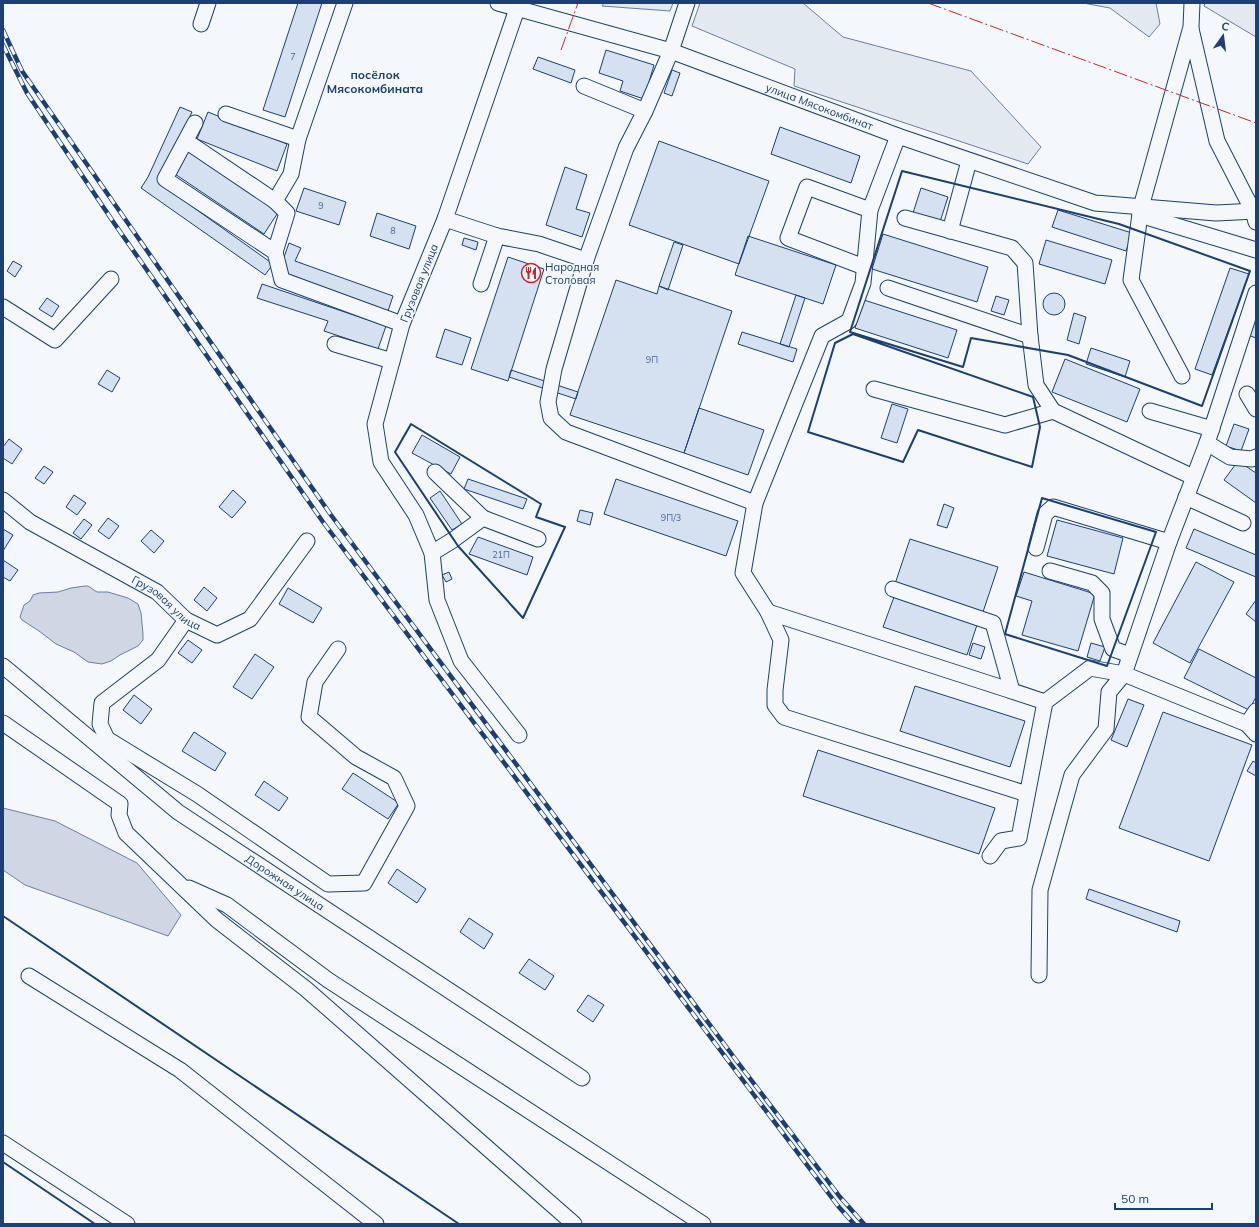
<svg xmlns="http://www.w3.org/2000/svg" width="1259" height="1227" font-family="Mulish,sans-serif">
<rect width="100%" height="100%" fill="#f4f7fb"/>
<!-- green -->
<path fill="#e3e9f0" stroke="#687fa3" d="M604,3h69l-3,8 -68,-5z
M700,3h103l40,34 128,34 70,76 -13,17 -234,-78 1,-17 -103,-43z
M1083,3h73l4,21 -11,13 -39,-29z
M1205,3h51v34l-52,-31z"/>
<!-- water -->
<path fill="#cfd7e4" stroke="#687fa3" d="M85,586h3l9,6h11l20,6 10,6 3,9 2,21v6l-5,6 -18,9 -9,6 -9,3 -14,-2 -14,-10 -18,-8 -17,-13 -17,-11 -2,-3 4,-12 6,-4 3,-6 6,-2 19,-1 13,-4z
M3,808l52,13 82,42 44,52 -13,21 -143,-51 -22,-15z"/>
<!-- building -->
<path fill="#d5e0f0" stroke="#1d3f73" d="M298,3h24l-37,114 -22,-7z
M606,50l48,15 -10,34 -24,-8 3,-10 -24,-8z
M538,57l37,13 -4,13 -38,-14z
M672,70l8,3 -8,23 -8,-3z
M180,107l12,5 -33,71 114,81 -8,11 -124,-87 7,-11z
M208,112l79,32 -10,27 -80,-32z
M780,127l80,29 -9,27 -80,-29z
M659,141l110,40 -30,83 -110,-39z
M187,150l92,61 -15,23 -92,-62z
M565,167l22,8 -11,34 14,4 -8,24 -36,-12z
M304,188l42,14 -7,23 -43,-14z
M921,188l27,9 -9,28 -27,-9z
M1058,210l74,23 -6,18 -74,-24z
M377,213l39,13 -7,23 -39,-13z
M883,234l105,33 -11,35 -105,-33z
M748,236l88,29 -13,39 -88,-29z
M464,238l14,4 -2,8 -14,-5z
M1046,240l66,20 -7,24 -66,-20z
M674,242l9,3 -15,45 -9,-4z
M289,243l12,5 -6,13 98,35 -5,15 -100,-37 -5,-14z
M508,257l36,12 -36,112 -37,-12z
M13,261l9,5 -7,11 -8,-6z
M1230,268l19,6 -37,101 -17,-6z
M616,280l41,14 2,-8 73,25 -48,142 -114,-38z
M262,284l124,42 -8,23 -54,-18 4,-10 -71,-23z
M1043 304a11 11 0 1 1 22 0a11 11 0 1 1-22 0Z
M796,295l9,3 -16,49 -9,-3z
M996,296l13,4 -5,15 -13,-4z
M47,298l12,8 -7,11 -13,-8z
M864,300l93,30 -9,28 -93,-30z
M1256,309v29l-8,-3z
M1074,313l12,4 -7,27 -12,-4z
M445,329l26,9 -9,27 -26,-8z
M742,332l55,17 -4,13 -55,-18z
M1091,348l39,13 -5,16 -39,-13z
M1065,359l75,30 -13,33 -75,-30z
M107,370l13,8 -8,14 -14,-8z
M511,370l67,22 -2,7 -67,-22z
M892,404l16,5 -11,34 -16,-5z
M699,408l65,22 -16,45 -64,-22z
M1234,424l15,5 -8,22 -15,-5z
M422,435l38,22 -9,17 -39,-21z
M9,439l13,10 -10,15 -9,-6v-11z
M1238,461l18,12v30l-32,-23z
M44,466l9,6 -9,12 -9,-6z
M468,479l59,20 -4,10 -59,-20z
M616,479l122,42 -12,35 -122,-42z
M233,490l13,12 -14,16 -13,-11z
M440,491l22,33 -10,6 -22,-32z
M74,495l12,8 -9,12 -11,-8z
M944,504l10,4 -7,20 -10,-3z
M580,510l13,3 -3,12 -13,-4z
M108,518l11,8 -10,13 -11,-8z
M84,519l8,6 -11,14 -8,-6z
M1057,520l66,18 -9,36 -67,-18z
M3,529l10,6 -10,16z
M1194,529l62,26v22l-70,-29z
M151,530l13,11 -10,12 -13,-12z
M478,537l55,20 -6,18 -58,-21z
M910,539l88,28 -15,45 -88,-28z
M3,560l15,10 -8,11 -7,-4z
M1196,562l38,20 -44,81 -37,-20z
M449,572l3,7 -6,3 -4,-7z
M1024,572l71,22 -17,57 -56,-16 10,-34 -16,-5z
M204,587l13,11 -10,13 -13,-11z
M288,588l34,20 -9,15 -34,-19z
M894,597l83,28 -10,30 -84,-28z
M1256,600v22l-10,-8z
M188,640l14,10 -10,13 -14,-10z
M973,643l12,4 -4,12 -12,-4z
M1091,643l14,4 -5,14 -13,-4z
M1199,649l57,29v19l-7,13 -65,-32z
M255,654l19,13 -22,32 -19,-12z
M915,686l110,35 -15,46 -110,-36z
M134,695l18,14 -11,15 -18,-14z
M1128,699l16,6 -17,42 -16,-7z
M1163,712l89,33 -43,116 -90,-33z
M194,732l32,21 -11,18 -33,-20z
M818,750l177,58 -16,46 -176,-58z
M1253,761l3,2v13l-9,-5z
M353,773l46,30 -11,16 -46,-30z
M264,781l24,17 -9,13 -24,-16z
M397,869l29,20 -9,14 -29,-20z
M1089,889l91,32 -3,11 -91,-33z
M469,918l24,16 -9,15 -24,-17z
M529,959l25,17 -9,14 -26,-17z
M588,995l16,10 -11,17 -16,-11z"/>
<g fill="none" stroke-linecap="round" stroke-linejoin="round">
<!-- minor casing -->
<g stroke="#1d3f73" stroke-width="17">
<g id="minor">
<path id="s1" d="M498,3l173,48 227,85 197,67 121,10 40,-2"/>
<path d="M519,3l-74,216 -43,105 -27,100 6,38 35,53 16,38 5,47 24,61 58,74"/>
<path d="M687,3l-16,48 -26,60 -19,37 -40,112 -32,109 -6,33 3,16 15,14 189,71 67,-167 27,-15 14,-38 7,-73 28,-74"/>
<path d="M201,24l7,-21"/>
<path d="M1191,29l26,112 36,70 3,11"/>
<path d="M584,86l61,25"/>
<path d="M226,114l72,25"/>
<path d="M195,123l-30,56 110,73 7,28 120,44"/>
<path d="M186,141l89,60 16,-27 7,-35 47,-136"/>
<path d="M1140,215l116,35"/>
<path d="M905,218l107,30 13,15 5,73 6,49 17,26 140,66"/>
<path d="M445,219l52,17"/>
<path d="M950,231l19,-70"/>
<path d="M275,252l12,-39 -12,-12"/>
<path d="M864,267l-76,-29 19,-51 63,23"/>
<path d="M481,284l16,-48 42,8 47,16"/>
<path d="M888,288l142,48"/>
<path d="M1256,293l-49,150 -38,99 -45,132 123,50 9,10"/>
<path d="M3,307l52,33 56,-61"/>
<path d="M335,344l57,17"/>
<path d="M1182,376l-51,-96 10,-73 50,-180 1,-24"/>
<path d="M874,389l131,36 48,-14"/>
<path d="M1247,394l9,15"/>
<path d="M1150,411l62,18"/>
<path d="M1207,443l23,14 22,2 4,-2"/>
<path d="M435,472l48,46 55,21"/>
<path d="M1186,497l57,26"/>
<path id="s2" d="M3,500l27,22 127,70 29,28 31,15 33,-16 57,-78"/>
<path d="M755,503l-12,70 25,39 13,28 -6,50v15l9,12 243,77"/>
<path d="M1036,548l9,-34 8,-7 116,35"/>
<path d="M432,553l21,-13 30,-22"/>
<path d="M1050,571l42,12 10,10v26l11,30 17,6"/>
<path d="M893,589l100,34 19,68 33,11 -26,136 -18,3 -11,15"/>
<path d="M768,612l244,79"/>
<path d="M186,620l-28,40 -56,43 -2,21 7,15 90,55 131,90 36,-1 43,-77 -13,-28 -38,-21 -47,-40 6,-35 23,-33"/>
<path id="s3" d="M3,666l175,146 404,266"/>
<path d="M3,723l117,81 -1,11 7,18 91,87 89,69 268,235"/>
<path d="M1247,724l9,-13"/>
<path d="M189,888l38,17 101,75 375,244"/>
<path d="M1039,975l1,-85 32,-115 34,-46 3,-37 15,-18 -34,-6 -45,34"/>
<path d="M29,976l151,94 196,154"/>
<path d="M3,1143l124,81"/>
</g>
</g>
<!-- minor -->
<use href="#minor" stroke="#f4f7fb" stroke-width="15"/>
<!-- rail casing -->
<g stroke="#1d3f73" stroke-width="4.5">
<path id="rail" d="M3,30l19,41 309,444 405,545 104,137 24,27
M3,45l24,48 87,130 209,299 431,573 84,111 16,18"/>
</g>
<!-- rail -->
<use href="#rail" stroke="#f4f7fb" stroke-width="3" stroke-dasharray="9" stroke-linecap="butt"/>
<!-- wall -->
<path stroke="#1d3f73" stroke-width="2" d="M902,171l217,53 131,47 -48,135 -134,-51 -97,-17 -8,29 -113,-35z
M853,334l180,63 7,30 -8,40 -114,-37 -15,32 -95,-30 27,-89z
M411,424l130,80 -5,13 29,10 -42,91 -65,-72 -63,-94z
M1042,498l114,34 -49,134 -102,-32z
M3,916l456,308
M3,1162l92,62"/>
<!-- power -->
<path stroke="#c62828" stroke-width="1" stroke-dasharray="14 3 2 3" stroke-linecap="butt" d="M928,3l328,120
M561,50l17,-47"/>
</g>
<!-- icons -->
<defs>
<g id="restaurant-ring" transform="scale(1)"><circle r="9.5" fill="#f4f7fb" stroke="#c62828" stroke-width="1.5"/><path d="M-5-6h1v4h1v-4h1v4h1v-4h1v5L-1.5 .5V6h-2V.5L-5-1ZM5-6V6H3V1.5H1.5Q1.5-4 5-6Z" fill="#c62828"/></g>
</defs>
<g fill-rule="evenodd">
<use href="#restaurant-ring" x="531" y="273"/>
</g>
<g text-anchor="middle" stroke-width="3" stroke-linejoin="round" paint-order="stroke">
<!-- number labels -->
<g font-size="9" fill="#4b6792">
<text x="293" y="60">7</text>
<text x="321" y="209">9</text>
<text x="393" y="234">8</text>
<text x="652" y="363">9П</text>
<text x="671" y="521">9П/3</text>
<text x="501" y="558">21П</text>
</g>
<!-- street labels -->
<g font-size="11" fill="#1d3f73" stroke="#f4f7fb">
<text dy="4" stroke="none"><textPath href="#s1" startOffset="338">улица Мясокомбинат</textPath></text>
<text transform="translate(419 283) rotate(-68)" y="4">Грузовая улица</text>
<text dy="4" stroke="none"><textPath href="#s2" startOffset="194">Грузовая улица</textPath></text>
<text dy="4" stroke="none"><textPath href="#s3" startOffset="356">Дорожная улица</textPath></text>
</g>
<!-- poi labels -->
<g font-size="11" fill="#1d3f73" stroke="#f4f7fb" text-anchor="start">
<text x="545" y="271">Народная<tspan x="545" dy="13">Столовая</tspan></text>
</g>
<!-- neighbourhood labels -->
<g font-size="12" font-weight="bold" fill="#1d3f73" stroke="#f4f7fb">
<text x="375" y="79">посёлок<tspan x="375" dy="14">Мясокомбината</tspan></text>
</g>
</g>
<!-- border -->
<rect width="1259" height="1227" fill="none" stroke="#1d3f73" stroke-width="8"/>
<!-- north arrow -->
<g transform="translate(1223 36) rotate(14)" stroke="#f4f7fb" stroke-width="3" paint-order="stroke">
<path d="M0-3L7 15L0 10L-7 15Z" fill="#1d3f73"/>
<text y="-6" font-size="11" font-weight="bold" text-anchor="middle" fill="#1d3f73">С</text>
</g>
<!-- scale -->
<path d="M1115 1203v6h97v-6" fill="none" stroke="#1d3f73" stroke-width="2"/>
<text x="1121" y="1203" font-size="12" fill="#1d3f73" stroke="#f4f7fb" stroke-width="3" paint-order="stroke">50 m</text>
</svg>
